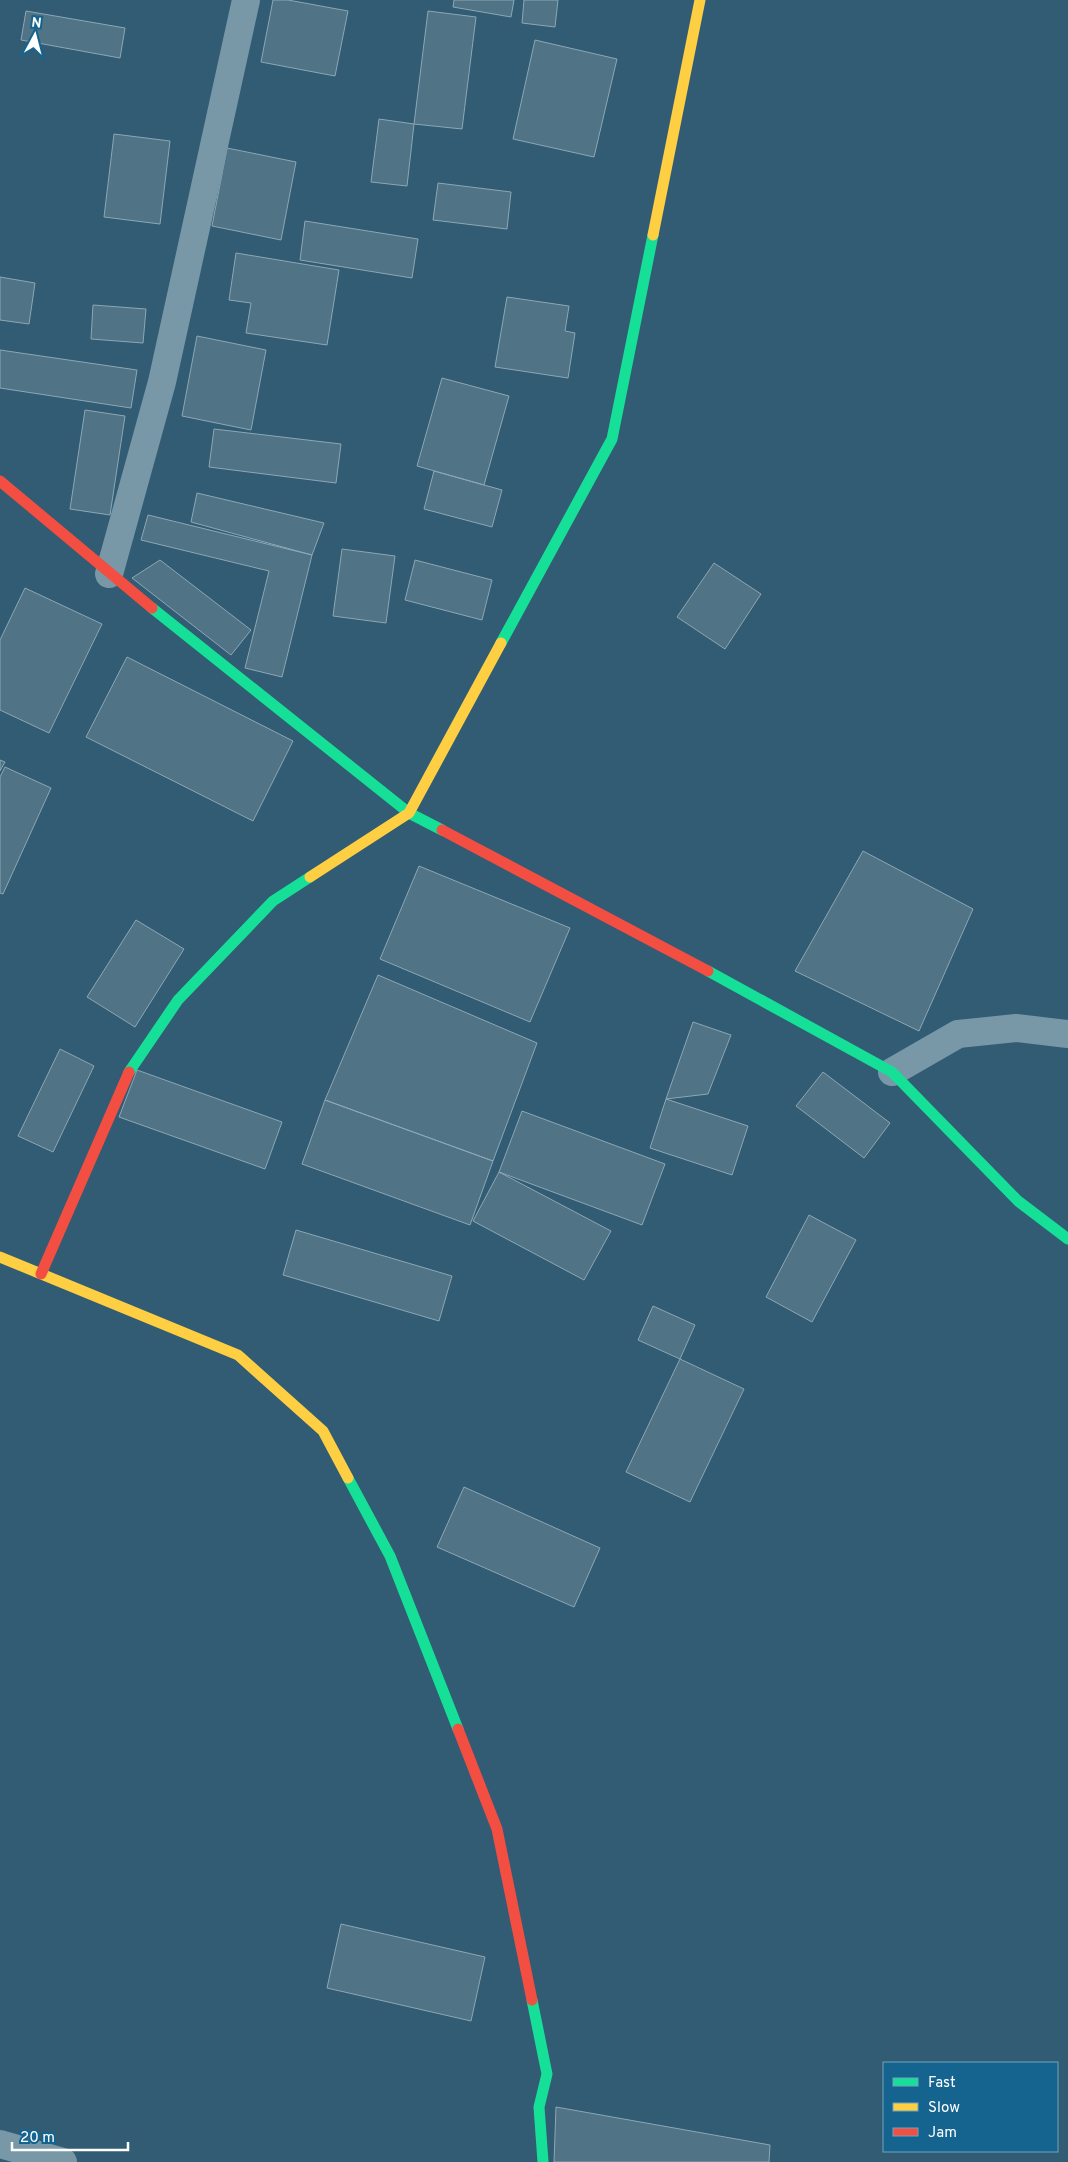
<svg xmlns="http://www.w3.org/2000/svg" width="1068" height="2162" font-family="Overpass,sans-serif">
<rect width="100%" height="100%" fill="#315c74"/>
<!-- building -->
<path fill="#507385" stroke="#8da7b5" d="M273,0h15l60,11 -13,65 -74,-14z
M454,0h60l-3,17 -58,-10z
M524,0h34l-3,27 -33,-4z
M26,11l99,17 -5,30 -99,-18z
M428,11l48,6 -14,112 -48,-5z
M535,40l82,19 -23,98 -81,-18z
M379,119l35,5 -7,62 -36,-4z
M114,134l56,7 -10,83 -56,-7z
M227,148l69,14 -15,78 -69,-14z
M438,183l73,9 -4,37 -74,-9z
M305,221l113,18 -6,39 -112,-18z
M236,253l103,17 -12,75 -81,-12 5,-30 -22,-3z
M0,277l35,6 -6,41 -29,-4z
M507,297l62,9 -4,25 10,2 -7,45 -73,-11z
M93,305l53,4 -3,34 -52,-4z
M197,336l69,14 -15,80 -69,-14z
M0,350l137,20 -6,38 -131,-20z
M442,378l67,18 -25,89 -67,-19z
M85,410l40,6 -15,99 -40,-6z
M214,429l127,15 -5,39 -127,-16z
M434,471l68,19 -10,37 -68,-18z
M197,493l127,30 -12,32 -121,-33z
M148,515l164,40 -30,122 -37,-9 24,-97 -128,-31z
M342,549l53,7 -9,67 -53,-7z
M160,560l91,70 -20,25 -99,-77z
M415,560l77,20 -10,40 -77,-20z
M714,563l47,31 -36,55 -48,-32z
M25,588l77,36 -53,109 -49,-23v-70z
M127,657l166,84 -40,80 -167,-84z
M0,760l5,2 -5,9z
M5,767l46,21 -48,106 -3,-1v-116z
M863,851l110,58 -54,122 -124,-60z
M419,866l151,62 -40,94 -150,-63z
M136,920l48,29 -49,78 -48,-30z
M378,975l159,68 -44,118 -168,-61z
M693,1022l38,13 -23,59 -42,5z
M60,1049l34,17 -41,86 -35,-16z
M137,1070l145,52 -17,47 -146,-52z
M823,1072l67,51 -26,35 -68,-52z
M666,1099l82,27 -16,49 -82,-27z
M325,1100l168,61 -23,64 -168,-61z
M522,1111l143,53 -23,61 -143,-53z
M499,1172l112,59 -27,49 -111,-59z
M809,1215l47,25 -44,82 -46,-25z
M296,1230l156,46 -13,45 -156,-46z
M653,1306l42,19 -15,34 -42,-19z
M680,1359l64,30 -54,113 -64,-30z
M464,1487l136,61 -26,59 -137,-60z
M341,1924l144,33 -14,64 -144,-33z
M556,2107l214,38 -1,17h-215z"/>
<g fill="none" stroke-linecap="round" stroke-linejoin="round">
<!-- street -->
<path stroke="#7898a7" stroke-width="28" d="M109,574l53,-192 84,-382
M892,1072l66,-38 58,-6 52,6
M0,2144l63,18"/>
<!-- fast -->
<path stroke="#16e098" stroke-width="11" d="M152,608l257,205 33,17
M501,643l111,-204 41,-204
M708,971l184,101 126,129 50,38
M129,1072l49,-72 95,-99 37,-24
M348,1478l42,78 68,173
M532,2000l15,74 -8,33 4,55"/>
<!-- slow -->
<path stroke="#ffcf43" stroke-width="11" d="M653,235l47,-235
M310,877l99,-64 92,-170
M0,1257l238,98 85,76 25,47"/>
<!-- jam -->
<path stroke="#f24e42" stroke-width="11" d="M0,481l152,127
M442,830l266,141
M41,1274l88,-202
M458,1729l39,100 35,171"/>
</g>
<!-- legend -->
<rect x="883" y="2062" width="175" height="90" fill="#156490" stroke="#73a2bc"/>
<rect x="893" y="2078" width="25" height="8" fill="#16e098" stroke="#73a2bc"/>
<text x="928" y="2087" font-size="15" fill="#ffffff">Fast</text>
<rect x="893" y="2103" width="25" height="8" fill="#ffcf43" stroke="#73a2bc"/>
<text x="928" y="2112" font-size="15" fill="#ffffff">Slow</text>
<rect x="893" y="2128" width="25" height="8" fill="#f24e42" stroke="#73a2bc"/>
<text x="928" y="2137" font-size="15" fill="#ffffff">Jam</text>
<!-- north arrow -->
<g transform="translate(35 35) rotate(7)" stroke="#156490" stroke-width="4" paint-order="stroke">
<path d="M0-4L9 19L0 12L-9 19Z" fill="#ffffff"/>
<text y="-8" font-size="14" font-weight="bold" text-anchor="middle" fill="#ffffff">N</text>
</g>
<!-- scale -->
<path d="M12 2142v8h116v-8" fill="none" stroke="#ffffff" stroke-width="2.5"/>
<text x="20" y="2142" font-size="15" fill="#ffffff" stroke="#156490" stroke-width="4" paint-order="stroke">20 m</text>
</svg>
